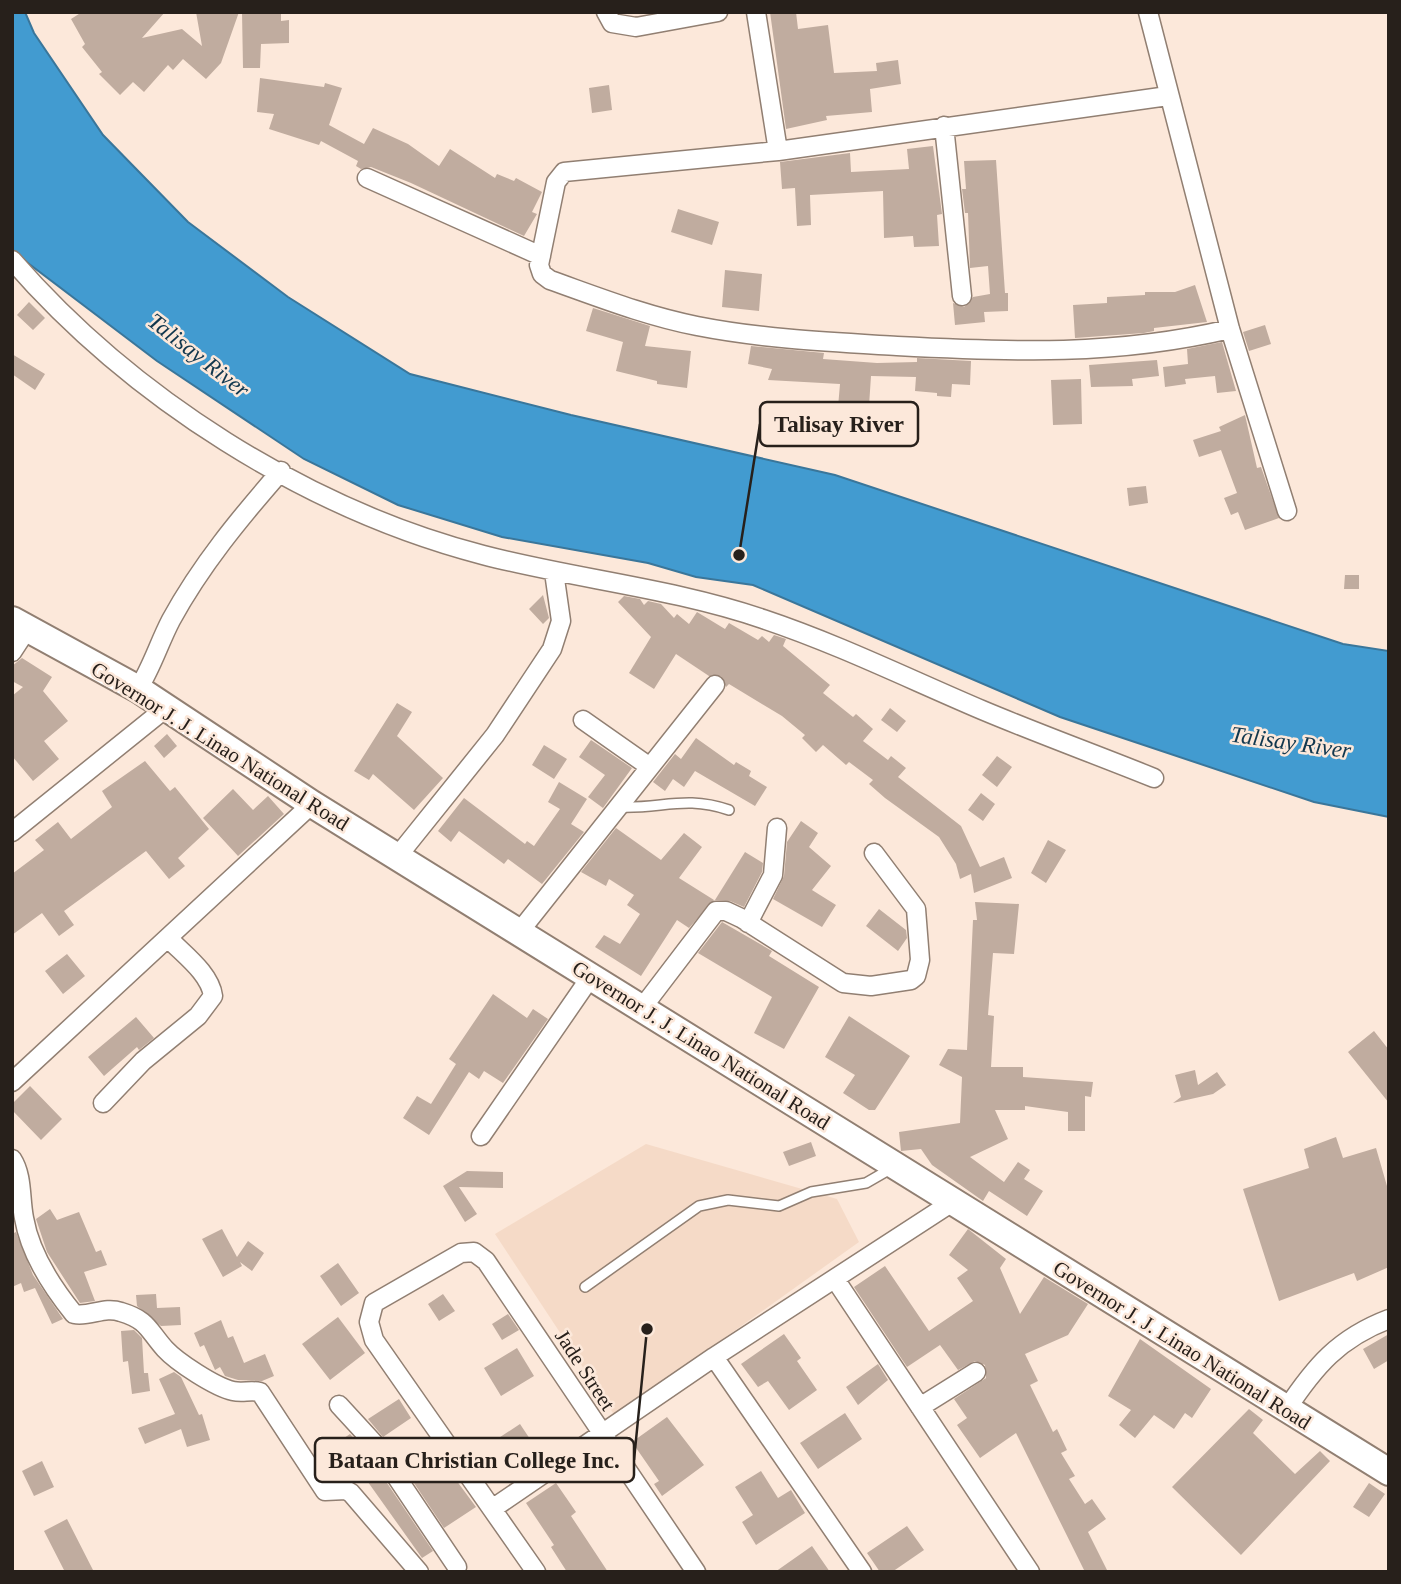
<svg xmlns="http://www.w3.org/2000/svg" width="1401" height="1584" font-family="'Times New Roman',serif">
<rect width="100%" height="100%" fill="#fce8da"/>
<!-- built -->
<path fill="#f5dac7" d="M646,1144l191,55 22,43 -244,174 -120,-182z"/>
<!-- water -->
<path fill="#429bd0" stroke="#3a769a" stroke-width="2" d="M12,12h13l9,21 69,102 85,87 100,75 122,77 161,41 264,60 508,169 46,7v166l-75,-15 -254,-85 -307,-132 -57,-8 -48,-14 -146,-26 -104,-32 -94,-46 -147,-98 -145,-110z"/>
<!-- building -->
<path fill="#c0ac9f" d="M82,12h83l-23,26 40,-9 20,17 -6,-34h43l-18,51 -15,16 -23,-20 -10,11 -5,-5 -24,27 -11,-10 -13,13 -21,-21 3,-2 -20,-25 3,-3 -14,-25z
M242,12h39v9l8,-1v23l-28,1 -1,24h-17z
M770,12h26l2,17 30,-4 6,48 43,-2 -1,-8 22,-3 3,24 -31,5 2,23 -46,4 1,4 -41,9z
M260,78l64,9 1,-4 17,5 -13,37 35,19 9,-16 35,16 31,22 11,-17 45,29 2,-4 17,7 2,-3 26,14 -10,20 5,2 -13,22 -113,-53 -40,-16 -10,2 -5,-3 2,-5 -37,-20 -2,4 -50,-16 5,-15 -17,-2z
M609,85l3,25 -20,3 -3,-25z
M933,146l9,68 -5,1 2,31 -25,1 -1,-11 -29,2 -1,-47 -73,4 1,30 -14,1 -2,-38 -13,1 -2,-27 70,-9 1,19 58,-3 -2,-20z
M996,160l9,133h3v18l-24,1 1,10 -30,3 -2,-22 11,4 9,-10 17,-3 -2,-28 -18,2 -2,-55h-3l-3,-24h4l-2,-28z
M678,209l41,13 -7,23 -41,-13z
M725,270l37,4 -3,37 -37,-4z
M1195,285l12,37 -53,6v3l-10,2 -69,5 -2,-33 34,-2v-6l38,-2v-3h30z
M29,302l16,16 -12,12 -16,-15z
M593,308l57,18 -5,20 46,5 -4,37 -30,-4v-3l-41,-10 7,-29 -37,-11z
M1265,325l6,19 -22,7 -6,-19z
M1222,342l14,49 -19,2 -2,-17 -30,3 1,5 -21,3 -2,-20 25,-3 -1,-15z
M751,346l73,7 -1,6 54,4 40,-1v-4l54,3 -1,24 -18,-1 -1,13 -14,-1v-3l-22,-2 1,-14 -45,-1 -3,45 -31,-2 3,-35 -72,-4 4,-11 -24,-5z
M12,354l33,20 -10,16 -23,-16z
M1157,360l2,16 -27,3 1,7 -42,1 -2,-22z
M1081,379l1,45 -29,1 -2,-45z
M1245,415l12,53 4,-1 18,51 -34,12 -7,-18 -7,3 -7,-17 13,-5 -16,-43 -22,7 -6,-17 28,-9 -2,-4z
M1146,486l2,17 -19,3 -2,-18z
M1345,575h14v14h-15z
M543,595l6,23 -6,6 -14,-15z
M624,596l16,3 4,6 4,-4 13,3 13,14 3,-4 12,10 8,-12 28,17 4,-6 29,17 4,-4 7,6 5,-7 12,4 -3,7 47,39 -7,8 30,24 3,-3 17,15 -10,12 25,19 3,-4 15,12 -8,9 63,49 19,41 24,-10 8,21 -38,15 -3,-19 -11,5 -4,-15 -17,-27 -54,-39 -16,-14 4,-4 -24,-18 -3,3 -23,-20 -7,7 -14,-14 3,-3 -23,-19 -53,-32 -3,3 -5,-11h-12l-33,-22 -22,35 -25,-16 22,-36 -33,-35z
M22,658l30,19 -9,14 25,30 -24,20 15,18 -26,22 -21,-25v-60l11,-9 -11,-6v-15z
M397,703l15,9 -15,24 46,42 -29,32 -41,-36 -4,6 -15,-9z
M890,708l16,13 -9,11 -16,-12z
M167,734l10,12 -13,12 -10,-12z
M696,738l38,27 2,-3 15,9 -2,5 18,11 -12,19 -60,-35 -11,16 -11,-8 -8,12 -12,-9 22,-28 6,5z
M591,740l41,28 -29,40 -15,-11 17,-22 -26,-18z
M544,745l23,14 -13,20 -22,-14z
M997,756l15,11 -15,20 -15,-12z
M145,761l25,30 5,-4 34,42 -31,29 7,8 -16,13 -23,-28 -82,60 10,14 -15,11 -17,-23 -30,22v-61l32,-24 -9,-10 23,-18 13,17 41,-32 -10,-16z
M559,782l28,17 -16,25 13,8 -42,52 -34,-25 -4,5 -45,-33 -8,11 -13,-11 26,-33 61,46 2,-3 7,5 26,-37 -12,-7z
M233,789l20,21 15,-14 16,18 -46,42 -35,-38z
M981,793l14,11 -12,17 -15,-11z
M801,821l17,12 -9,14 22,19 -19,24 24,15 -14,22 -49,-28 11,-23 3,-34z
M616,828l45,32 23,-27 18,14 -23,31 35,22 -25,28 -12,-8 -36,56 -46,-29 9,-12 16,9 20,-30 -13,-9 7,-10 -25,-16 -3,7 -25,-14z
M1048,840l18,10 -20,33 -15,-10z
M745,852l18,11 -1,9 -18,35 -14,-6 -15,-1z
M975,902l44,2 -5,50 -21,-1 -5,62 6,1 -3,51h32v10l70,5 -2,15 -6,-1v35h-17v-19l-43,-6v4h-30l13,29 -38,18 34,25 14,-20 12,8 -6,9 19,12 -16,25 -38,-25 -6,10 -51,-36 -11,-16 -20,2 -2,-19 61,-9 2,-46 -23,-12 9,-16 19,1 6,-130h4z
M879,909l27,21 1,8 -9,13 -32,-25z
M722,922l50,29 -3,5 50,31 -35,62 -30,-16 18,-36 -74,-44z
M67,954l18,22 -22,18 -18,-23z
M493,994l34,24 6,-9 15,10 -45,64 -19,-12 -5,8 -10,-7 -40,63 -26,-17 14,-22 14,8 25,-40 -7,-5z
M849,1016l61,40 -35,54h-6l-26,-17 12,-18 -30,-18z
M136,1017l18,21 -15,12 -2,-3 -33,29 -16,-19z
M1374,1031l15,19v53l-41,-51z
M1195,1070l3,15 19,-13 9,13 -13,9 -40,9 8,-6 -6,-22z
M30,1086l32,33 -21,21 -29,-30v-6z
M1336,1137l7,21 33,-10 13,45v74l-32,14 -3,-8 -75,28 -36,-112 66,-21 -5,-19z
M811,1142l5,14 -27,10 -6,-14z
M467,1171l36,1v16l-44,-1 18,27 -12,8 -22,-36z
M50,1209l7,11 22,-8 17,40 5,-2 6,15 -23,7 11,29 -15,2 -33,-51 -11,-33z
M222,1229l15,28 11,-16 16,12 -12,18 -12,-9 2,4 -19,11 -21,-38z
M968,1229l38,30 -6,9 20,46 24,-37 44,27 -20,31 -43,19 13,27 -8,4 23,47 4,-3 10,21 -6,3 14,23 -6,3 16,25 7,-5 14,20 -18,13 20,40h-23l-69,-139 -36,25 -23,-33 10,-7 -13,-19 32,-21 -1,-13 -10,-4 -17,9 -18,-25 -33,22 -53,-80 31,-21 44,65 44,-30 -16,-23 11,-8 -19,-15z
M16,1232l17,43 30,44 -11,5 -17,-36 -11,4 -3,-9 -9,4v-53z
M338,1263l21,30 -18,13 -21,-30z
M156,1294l1,14 23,-1 1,18 -20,1 -24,-20 -1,-11z
M443,1294l12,17 -16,10 -11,-17z
M508,1314l11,16 -17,10 -10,-16z
M338,1317l27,36 -35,27 -28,-36z
M221,1320l7,18 5,-2 11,27 21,-9 9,22 -12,5 -24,-1 -13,-4 -5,-9 -5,3 -11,-25 -4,2 -6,-14z
M134,1330l8,8 2,35h4l2,18 -18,3 -4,-33 -5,1 -2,-31z
M784,1334l17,24 -4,3 20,29 -28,20 -21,-29 -10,6 -17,-23z
M1389,1334v26l-15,9 -11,-20z
M1140,1339l71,50 -19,29 -7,-5 -11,16 -20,-14 -19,23 -16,-13 12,-15 -23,-14z
M517,1348l17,28 -33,20 -17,-28z
M878,1364l10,16 -30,25 -12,-18z
M174,1372l7,5 18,38 3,-1 8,26 -23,7 -6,-18 -36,15 -7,-16 37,-14 -16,-35z
M399,1399l12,19 -28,19 -15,-18z
M1249,1409l14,11 -10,13 42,41 25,-23 10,10 -89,94 -69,-68z
M845,1413l17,26 -44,30 -18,-26z
M667,1417l37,48 -42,31 -8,-12 5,-3 -27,-39z
M520,1424l14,21 -38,26 -14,-22z
M350,1434l14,15 69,102 -11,7 -69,-97 -4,3 -14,-20z
M427,1448l13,20 5,-3 31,42 -32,21 -42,-63z
M42,1461l12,26 -20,9 -12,-25z
M761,1471l17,27 13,-8 14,23 -49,32 -14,-23 11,-7 -18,-28z
M556,1483l20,29 -5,4 37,56h-41l-16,-25 3,-2 -28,-42z
M1369,1483l16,11 -16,23 -16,-10z
M67,1519l27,53h-29l-21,-41z
M907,1526l17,24 -32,22h-12l-13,-19z
M812,1546l18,26h-55z"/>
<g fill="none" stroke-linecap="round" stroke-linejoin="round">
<!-- lane casing -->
<g stroke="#917f72" stroke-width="12">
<path id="lane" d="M619,807c43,2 66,-12 110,3
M585,1287l114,-81 29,-6 51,6 32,-14 55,-9 26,-15"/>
</g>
<!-- street casing -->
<g stroke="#917f72" stroke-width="21">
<path id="street" d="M606,12l6,11 24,4 82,-15
M756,12l22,139
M1148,12l82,317 57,182
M1168,96l-390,55 -214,21 -8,10 -17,83 3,9 8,6c48,17 96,36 147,46 66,13 133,16 200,20 116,6 218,10 333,-17
M944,126l18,170
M367,178l174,78
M12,260c119,137 294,249 471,295 92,24 189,33 280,64 75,25 146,60 219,91 57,24 115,45 172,68
M12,652l15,-23
M138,689c14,-22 21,-46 33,-69 30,-55 69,-102 110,-149
M583,720l67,47
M12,832l154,-124
M397,857l98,-122 57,-86 9,-28 -7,-49
M748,923l25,-48 4,-47
M520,931l195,-246
M642,1008l74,-97h10l15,7 102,65 28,3 40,-6 5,-4 4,-16 -4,-51 -42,-56
M12,1082l300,-278
M103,1103l40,-42 55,-45 15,-20c-3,-23 -30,-42 -45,-58
M481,1136l111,-161
M12,1159c11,17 8,39 12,59 6,35 28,69 50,96 17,3 30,-8 47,-2 27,8 27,18 44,37 12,13 50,38 68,42 9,2 18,-1 27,1l65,99 21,-1 5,3 68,79
M835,1279l195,293
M714,1357l148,215
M339,1405l34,37 84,125
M920,1407l56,-35
M1286,1410c29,-44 53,-72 103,-91
M492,1509l-118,-169 -5,-18 5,-19 87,-50 13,-1 12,9 210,311
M536,1572l-44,-63 222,-152 237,-154"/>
</g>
<!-- secondary casing -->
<g stroke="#917f72" stroke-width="30">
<path id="secondary" d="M12,620l126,69 174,115 1077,668"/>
</g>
<!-- lane -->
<use href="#lane" stroke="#fff" stroke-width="9"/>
<!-- street -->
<use href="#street" stroke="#fff" stroke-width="18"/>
<!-- secondary -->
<use href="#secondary" stroke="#fff" stroke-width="26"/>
</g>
<g text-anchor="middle" stroke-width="5" stroke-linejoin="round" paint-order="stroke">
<!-- street labels -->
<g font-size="21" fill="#27201b" stroke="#fce8da">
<text transform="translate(220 746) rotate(32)" y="7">Governor J. J. Linao National Road</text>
<text transform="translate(701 1045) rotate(32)" y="7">Governor J. J. Linao National Road</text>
<text transform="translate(1182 1345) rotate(32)" y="7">Governor J. J. Linao National Road</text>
<text transform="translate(585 1370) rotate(57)" y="7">Jade Street</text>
</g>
<!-- water labels -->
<g font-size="23" font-style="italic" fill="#11374e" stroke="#fce8da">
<text transform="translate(199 355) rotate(38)" y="8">Talisay River</text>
<text transform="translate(1291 742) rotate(8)" y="8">Talisay River</text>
</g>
</g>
<!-- callouts -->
<path fill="none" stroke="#27201b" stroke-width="2.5" d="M739 555L760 424M647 1329L634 1460"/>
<g fill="#27201b" stroke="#fce8da" stroke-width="2.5">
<circle cx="739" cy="555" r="7"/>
<circle cx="647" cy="1329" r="7"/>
</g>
<g fill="#fce8da" stroke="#27201b" stroke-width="2.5">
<rect x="760" y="402" width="158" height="44" rx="7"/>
<rect x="315" y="1438" width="319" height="44" rx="7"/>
</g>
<g font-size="23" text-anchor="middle" font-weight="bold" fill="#27201b">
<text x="839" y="432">Talisay River</text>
<text x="474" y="1468">Bataan Christian College Inc.</text>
</g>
<!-- border -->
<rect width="1401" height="1584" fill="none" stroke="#27201b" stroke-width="28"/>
</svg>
